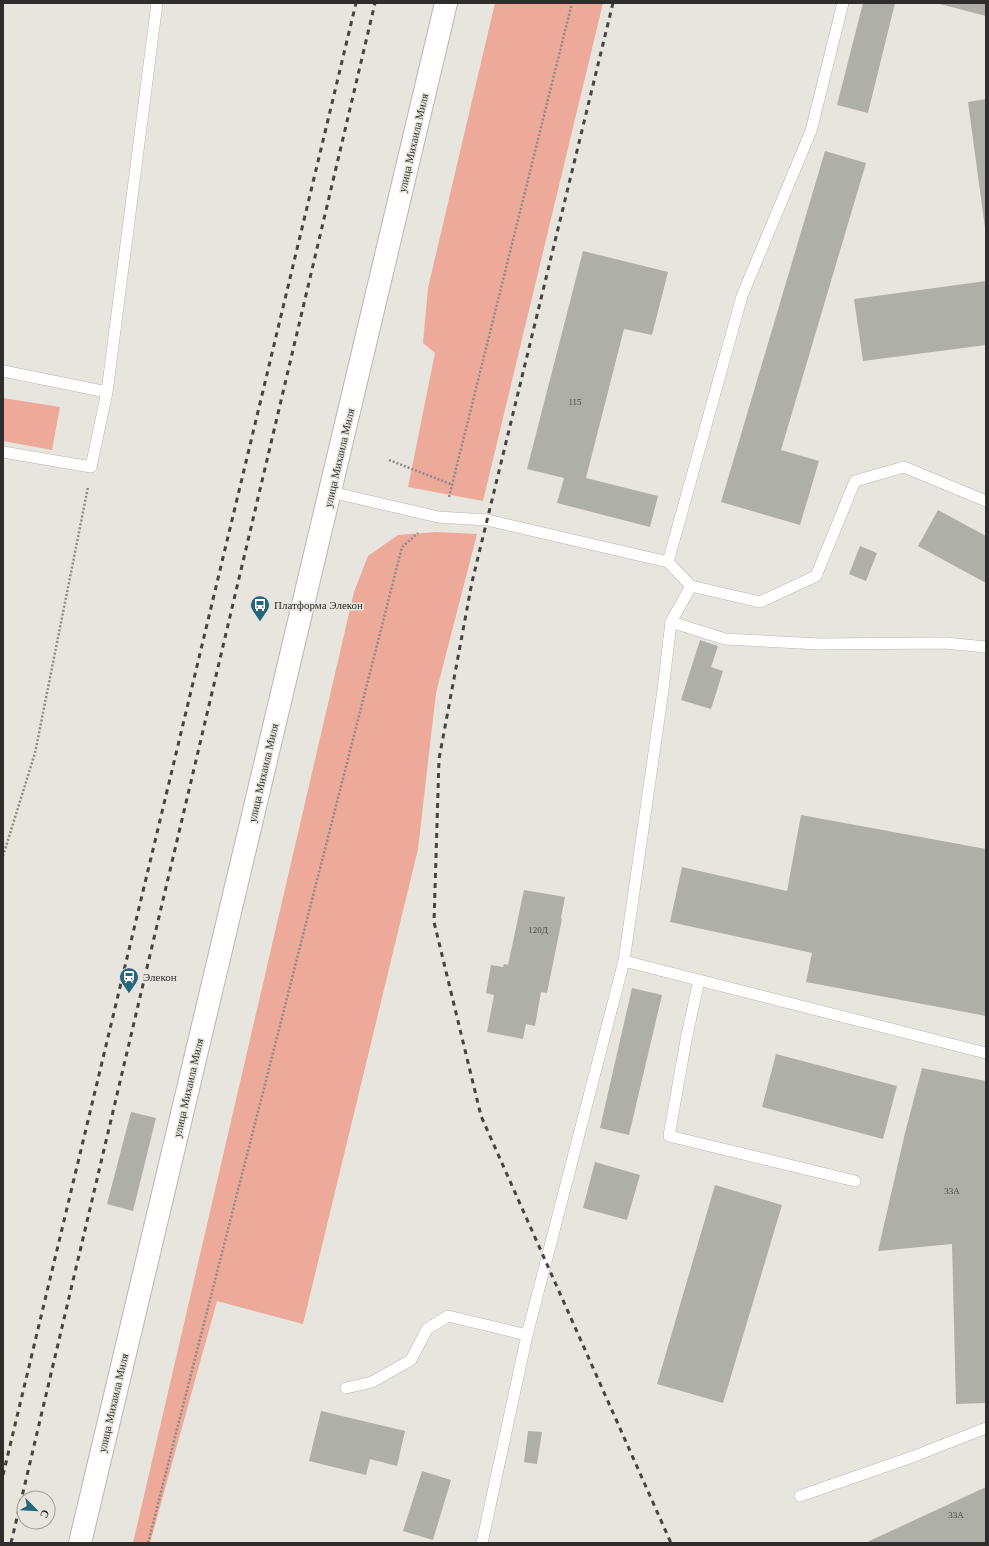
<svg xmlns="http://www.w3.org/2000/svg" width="989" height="1546" font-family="Georgia,serif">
<rect width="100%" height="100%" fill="#e8e5de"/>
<!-- green -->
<path fill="#eda999" d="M495,3h108l-120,498 -75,-14 27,-134 -12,-10 5,-55z
M3,398l57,9 -8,43 -49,-9z
M436,532l41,2 -41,159 -18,156 -115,475 -86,-23 -67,242h-17l221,-951 14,-36 30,-21z"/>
<!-- building -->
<path fill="#aeafa8" d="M863,3h32l-27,110 -31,-8z
M986,3v13l-46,-12v-1z
M986,99v129h-1l-17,-126z
M825,151l41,12 -85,287 38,11 -19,64 -79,-23z
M583,251l85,21 -16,63 -28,-6 -38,149 72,18 -8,31 -93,-24 7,-25 -37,-9z
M986,281v64l-123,16 -9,-62z
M938,510l48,26v47l-68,-37z
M860,546l17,7 -11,28 -17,-7z
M700,640l18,6 -7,21 12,4 -12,38 -30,-9z
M801,815l185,34v167l-180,-34 6,-29 -142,-31 12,-55 105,24z
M524,890l41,7 -4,21 1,1 -15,74 -6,-1 -6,34 -9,-2 -3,15 -36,-7 7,-37 -8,-2 5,-28 12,2 1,-3 4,1z
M632,988l30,7 -33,140 -29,-7z
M776,1054l121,32 -14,53 -121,-32z
M922,1068l64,13v322l-30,1 -4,-160 -74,7 27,-118z
M131,1112l25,6 -23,93 -26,-7z
M595,1162l45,13 -13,45 -44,-12z
M715,1185l67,20 -59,198 -66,-19z
M321,1411l84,20 -8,35 -27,-7 -4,16 -57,-14z
M528,1431l14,1 -5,32 -13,-2z
M422,1471l29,9 -18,60 -30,-9z
M986,1487v56h-121z"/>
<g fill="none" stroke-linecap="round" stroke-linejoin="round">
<!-- lane casing -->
<g stroke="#b9b6af" stroke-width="12">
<path id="lane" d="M3,371l104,21
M3,452l88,15 16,-75 50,-389
M331,492l107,25 49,3 181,42 23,24 69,16 56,-26 39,-95 49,-14 82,34
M668,562l74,-266 69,-165 32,-128
M691,586l-20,36 -8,68 -39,271 362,92
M671,622l54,17 94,5 126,-1 41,4
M699,980l-13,60 -17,96 186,45
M346,1388l26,-6 39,-22 16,-31 21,-13 79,19
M800,1496l112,-39 74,-29
M482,1543l45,-208 97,-374"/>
</g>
<!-- secondary casing -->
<g stroke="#b9b6af" stroke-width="24">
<path id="secondary" d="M80,1543l366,-1540"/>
</g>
<!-- path -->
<path stroke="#8d8b86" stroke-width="2.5" stroke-dasharray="2 2" stroke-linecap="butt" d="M389,460l64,25
M449,497l123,-494
M3,856l32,-103 53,-266
M148,1543l254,-996 16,-14"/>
<!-- lane -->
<use href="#lane" stroke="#fff" stroke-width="11"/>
<!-- secondary -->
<use href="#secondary" stroke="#fff" stroke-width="22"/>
<!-- rail -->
<path stroke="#464442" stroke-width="3" stroke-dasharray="5 5" stroke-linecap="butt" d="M613,3l-141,579 -33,177 -5,163 47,194 190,427
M3,1475l353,-1472
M11,1543l364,-1540"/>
</g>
<!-- icons -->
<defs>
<g id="bus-pin" transform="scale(1)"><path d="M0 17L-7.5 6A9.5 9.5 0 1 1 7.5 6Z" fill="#25667a" stroke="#e8e5de"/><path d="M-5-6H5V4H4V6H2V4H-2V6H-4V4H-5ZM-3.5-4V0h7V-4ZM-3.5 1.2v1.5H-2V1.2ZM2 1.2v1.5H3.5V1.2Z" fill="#fff"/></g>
<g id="station-pin" transform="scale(1)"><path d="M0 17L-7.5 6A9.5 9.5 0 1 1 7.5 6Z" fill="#25667a" stroke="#e8e5de"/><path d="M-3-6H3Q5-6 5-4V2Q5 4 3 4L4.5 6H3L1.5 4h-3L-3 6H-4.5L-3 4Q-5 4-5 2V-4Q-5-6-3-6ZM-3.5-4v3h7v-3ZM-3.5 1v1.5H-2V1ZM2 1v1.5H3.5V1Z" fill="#fff"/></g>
</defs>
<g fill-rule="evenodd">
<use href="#bus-pin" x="260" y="605"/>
<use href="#station-pin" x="129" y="977"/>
</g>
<g text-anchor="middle" stroke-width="3" stroke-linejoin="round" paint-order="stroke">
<!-- number labels -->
<g font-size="9" fill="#4e4e4a">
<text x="575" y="405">115</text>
<text x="538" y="933">120Д</text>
<text x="952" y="1194">33А</text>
<text x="956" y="1518">33А</text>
</g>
<!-- street labels -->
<g font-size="11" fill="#2e2d2b" stroke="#e8e5de">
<text transform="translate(413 143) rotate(-77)" y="4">улица Михаила Миля</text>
<text transform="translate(339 458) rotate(-77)" y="4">улица Михаила Миля</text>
<text transform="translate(263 773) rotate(-77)" y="4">улица Михаила Миля</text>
<text transform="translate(188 1088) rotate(-77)" y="4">улица Михаила Миля</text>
<text transform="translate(113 1403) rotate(-77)" y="4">улица Михаила Миля</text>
</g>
<!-- poi labels -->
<g font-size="11" fill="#2e2d2b" stroke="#e8e5de" text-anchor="start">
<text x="274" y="609">Платформа Элекон</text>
<text x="143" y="981">Элекон</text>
</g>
</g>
<!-- border -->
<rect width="989" height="1546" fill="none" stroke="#2e2d2b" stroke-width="8"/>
<!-- north arrow -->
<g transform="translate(36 1510) rotate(114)"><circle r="19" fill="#e8e5de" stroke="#9e9b96"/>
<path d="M0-3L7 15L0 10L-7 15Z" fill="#25667a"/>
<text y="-6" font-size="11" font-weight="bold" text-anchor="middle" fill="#2e2d2b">С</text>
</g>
</svg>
